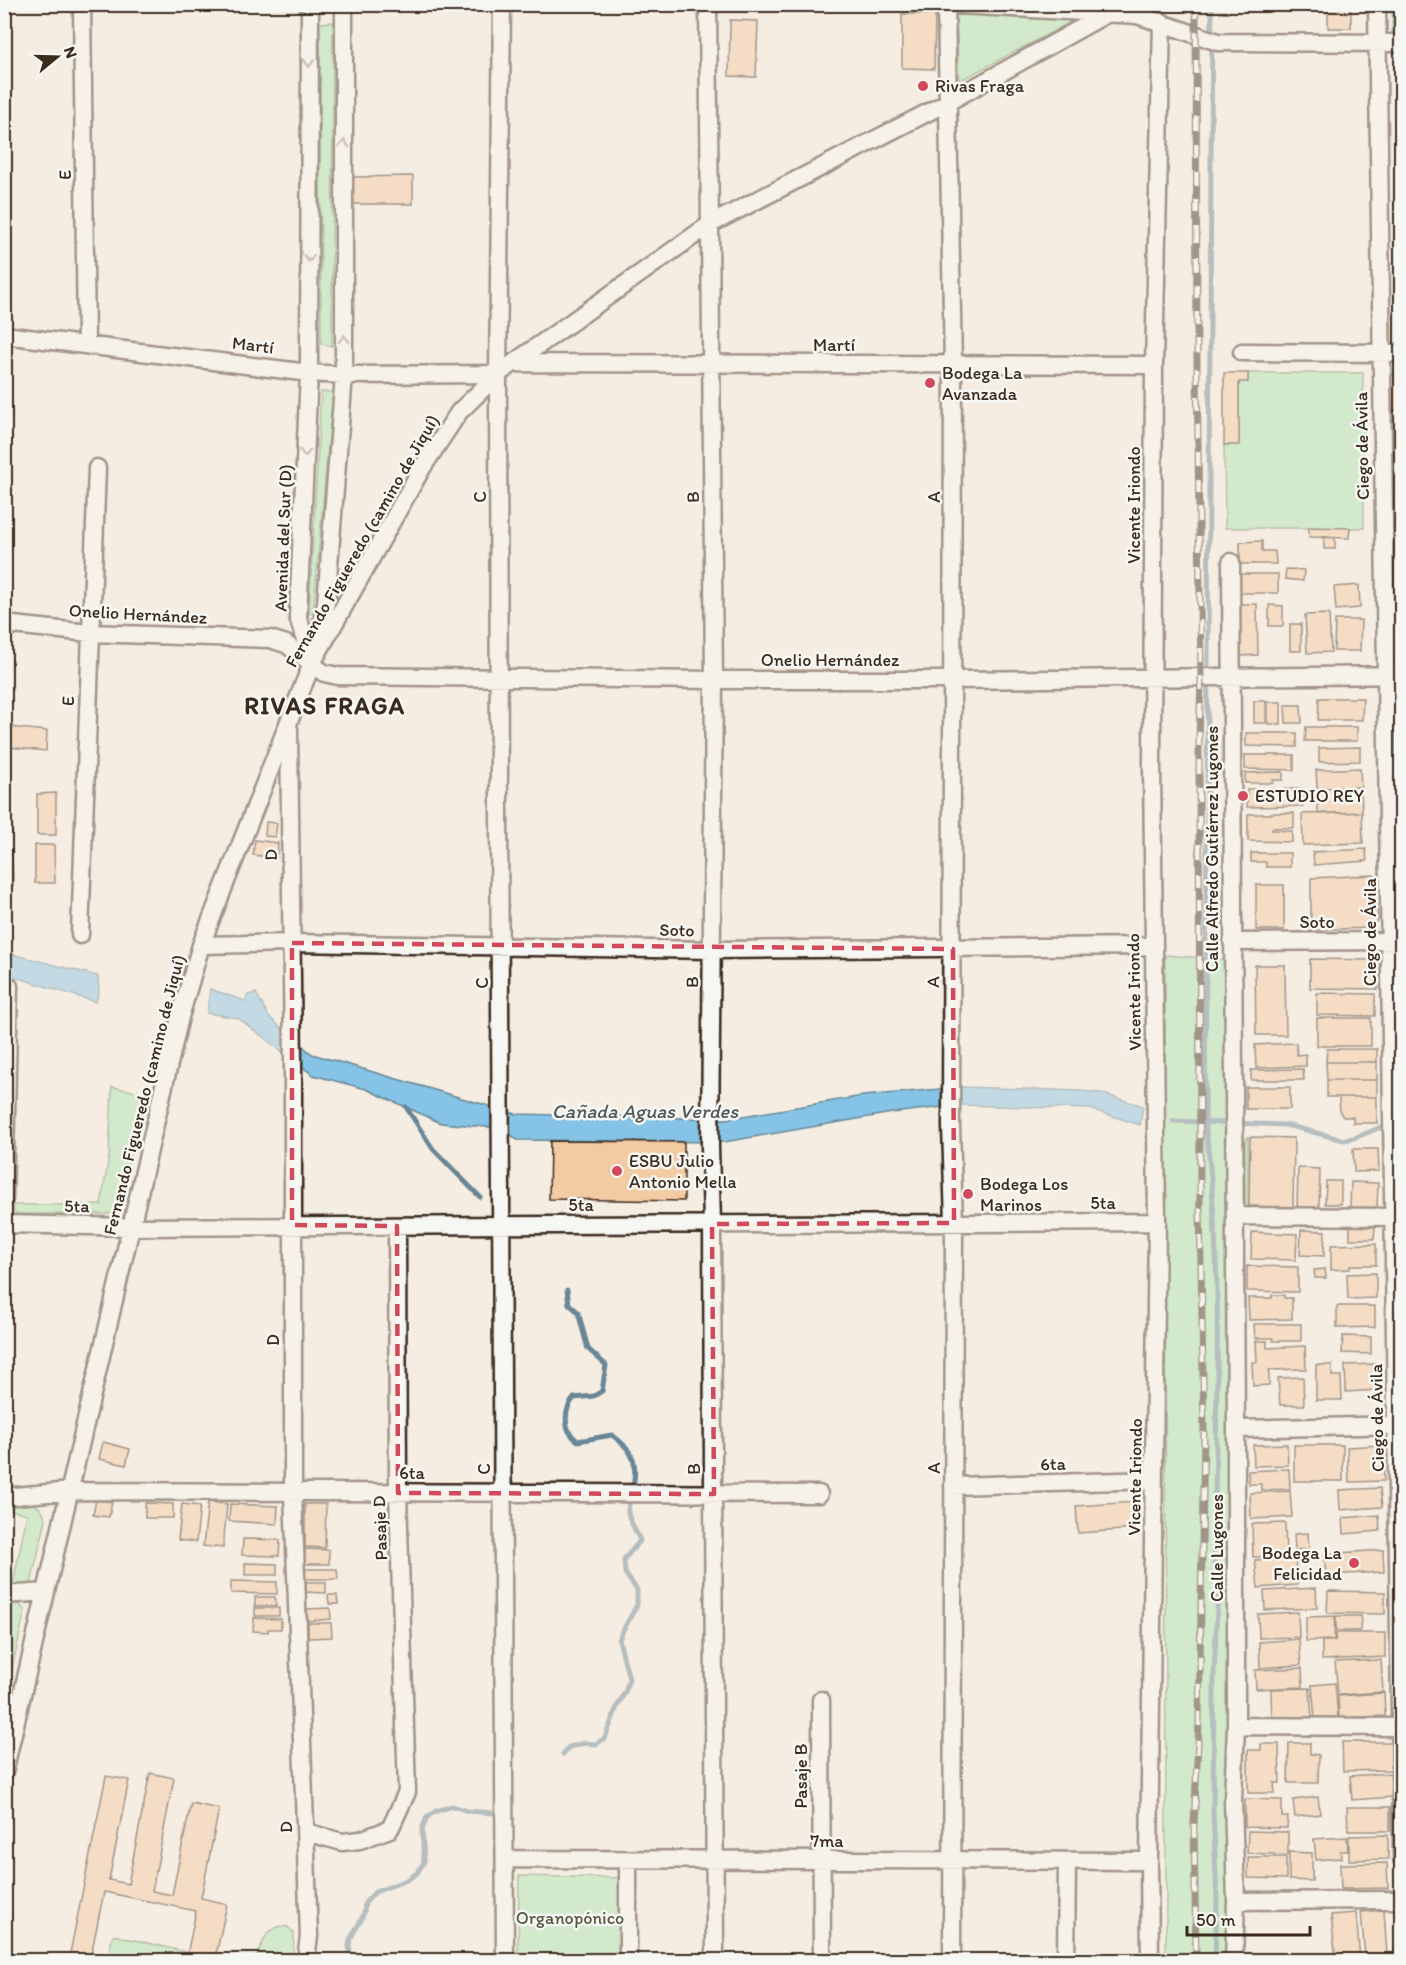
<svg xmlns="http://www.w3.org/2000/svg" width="1406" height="1965" font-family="Itim,sans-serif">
<rect width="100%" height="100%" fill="#f5ede2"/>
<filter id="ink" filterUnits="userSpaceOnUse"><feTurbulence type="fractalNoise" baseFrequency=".0167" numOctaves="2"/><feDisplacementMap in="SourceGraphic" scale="12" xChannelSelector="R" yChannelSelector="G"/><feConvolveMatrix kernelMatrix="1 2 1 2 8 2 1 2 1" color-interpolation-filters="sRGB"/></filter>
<g filter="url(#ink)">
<!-- green -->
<path fill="#a6e7b0" stroke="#708867" stroke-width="1.5" d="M1392,5h9v27h-9z
M956,13l117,8 -114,60z
M333,22l-1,324 -11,-2 -1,-321z
M1248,373h115l1,155h-139l-1,-83 15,-1v-62h9z
M321,392h12l-20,221 -4,1z
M1165,955l61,5 2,1000h-62z
M112,1087l32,6 -27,117 -9,4h-90l-4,-2 -1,-7h88l8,-49z
M1248,1137v70l44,2 -44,2 -3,-4v-66z
M5,1501c17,1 36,-2 41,19l-16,67 -11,1 -6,-4 14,-70 -22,-5z
M12,1602l8,3 5,6 -20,88v-96z
M519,1876l103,2 -1,82h-103z
M280,1926l8,1 6,6 -1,27h-39l14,-28z
M113,1935l70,16 -2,9h-74z"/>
<!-- water -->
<path fill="#85c4e6" stroke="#678696" stroke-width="1.5" d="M4,952l94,24 1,16 -3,10 -91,-28z
M210,989l35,12 3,-6 8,-2 13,24 43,37 204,60 209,5 138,-23 99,-9 120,4 18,2 43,13 -3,19 -50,-16 -130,-4 -68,8 -168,29 -207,-2 -9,-8 -11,-4 -56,-5 -75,-34 -53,-14 -75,-57 -31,-5z"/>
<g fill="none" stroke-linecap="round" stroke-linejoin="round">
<!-- stream -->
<path stroke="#678696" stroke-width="5" d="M1212,4l-7,1120c20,145 10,294 9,439l4,27 -4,83 -1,139 4,86 -2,62
M406,1107l27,42 47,48
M1173,1121l113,4 58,15 10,-2 25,-10 23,3
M563,1754l6,-7 16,-4 11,1 9,-6 12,-31 8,-15 4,-13 -10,-39 3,-8 15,-27v-15l-12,-17 -1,-14 16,-18c-3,-10 -12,-20 -12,-30 0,-6 3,-13 4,-19 6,-28 4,-40 -20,-57l-34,6c-15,-10 -15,-30 -4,-43l20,-2 8,-5 4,-26 -18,-16 -10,-37 -9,-8 -2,-14
M353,1960c-1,-4 -4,-10 -4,-14 1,-16 16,-22 16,-43l10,-11 32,-12 10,-7 7,-11 -2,-32 5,-13 9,-6 17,-5 14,5 26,2"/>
</g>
<!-- building -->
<path fill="#f3cba2" stroke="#3b2a1e" stroke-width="1.5" d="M1328,4h23v24h-23z
M902,14h33l-1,55 -32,-1z
M730,20l28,1 -2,56 -27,-1z
M413,176v28h-60v-27z
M1224,373h24v9h-9v63h-15z
M1389,374h13v36h-13z
M1391,435h11v35h-12z
M1388,472h14v20h-13z
M1389,493h13v29h-12z
M1392,524h10v14l-10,1z
M1309,527l41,1 -1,10 -40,-1z
M1324,537l11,1v11h-11z
M1262,541v10h13l1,13h-36v-22z
M1393,541h9v18h-8v-5h-4v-6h4z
M1394,559h8v29h-8z
M1286,569l18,1 -1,11 -18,-2z
M1239,574h39v19h-39z
M1359,585l1,23 -24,2 -2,-23z
M1392,592h10v64l-9,1z
M1240,604h17l1,51 -17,1z
M1269,605l14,1v20h-14z
M1329,614l2,38 -24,1 -2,-38z
M1335,620h26l-1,31h-26z
M1290,624h11v27h-11z
M1319,698h44l-1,22h-44z
M1254,701h12v22h-12z
M1268,702h13v22h-13z
M1285,705h16l1,18h-16z
M9,727l38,4 -1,20 -38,-4z
M1306,727h51v14h-52z
M1246,733h51v14l-51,-1z
M1360,747v14l-41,1v-14z
M1245,755h49v15l-49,-1z
M1360,768l1,19 -44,1 -1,-18z
M1283,772v8h-10v3h-28v-10z
M1361,787l1,25 -44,2 -1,-26z
M1247,789h56v17l-56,1z
M56,793v42h-19v-41z
M4,795h7l1,39h-8z
M1362,812l1,31 -60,2 -1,-31z
M1271,813h23v15h-22v2l20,1v11l-44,-1v-27h23z
M266,822l11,1 -2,14 -10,-1z
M255,840l23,3 -1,15 -24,-3z
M35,845h19l1,38h-20z
M4,849h8l1,37h-9z
M1366,849l1,12 -53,4 -1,-13z
M1251,853h39v14h-24v-5h-15z
M1395,854h7v24l-6,1z
M1374,875l4,44 -5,7 -3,2 -59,2v-52z
M1256,885h28v45h-28z
M1400,956h2v44h-2z
M1310,959l68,1v29l-68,-1z
M1255,965h30l1,70h-30z
M1317,993l58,1v22l-58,-1z
M1317,1018h54v28h-54z
M1399,1018h3v44h-1z
M1296,1043l1,12 9,-1v12l-50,2 -1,-23z
M1327,1049h50v13h-51z
M1326,1062h51v18h-50z
M1399,1067h3v38h-2z
M1303,1069l1,11h-53v-10z
M1327,1080h50v17h-50z
M1246,1087h44v22h-44z
M1339,1097h38v26h-24v-6h-10l-3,-5z
M1250,1137l44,1 -1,70 -44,-2z
M550,1141l134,1v59l-135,-2z
M1353,1149h25l1,22 -25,1z
M1298,1168l22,1 -1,41 -22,-1z
M1326,1181h15v23h-16z
M1351,1182l27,1 -1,26 -27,-1z
M1350,1226l25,1 -1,12h-24z
M1301,1230l24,1 -1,25 -24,-1z
M1252,1232l45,2 -1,26 -45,-1z
M1376,1244v21h-26v4l-19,1v-25z
M1247,1266l51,1v25l-51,-1z
M1325,1269l1,9h-11l-1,-8z
M1376,1273v25l-28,1 -1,-25z
M1272,1295h12v3h8v21l-43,1 -1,-22h24z
M1337,1306h38v21l-38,1z
M1254,1324h47v17h-28v-3h-18z
M1343,1336l28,1v17l-29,-1z
M1256,1341h11v7l38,-2 1,23 -37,1v15l-16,1 -1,-24h5z
M1376,1364l1,26 -31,2 -1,-27z
M1316,1365h16v11h9l1,24h-26z
M1303,1377l1,28h-24l-2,-27z
M103,1442l27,7 -4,16 -27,-6z
M1287,1444l1,21 -34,1 -1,-21z
M1294,1445h49v36h-49z
M1383,1445l1,36 -35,1 -2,-35z
M1289,1469l1,20 -29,1v-6h-12l-1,-13z
M1380,1488l2,19 -42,3 -1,-20z
M1290,1491l2,26 -41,2 -1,-26z
M96,1499l16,3 -3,15 -16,-2z
M208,1502l19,2 -4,44 -20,-2z
M1136,1502l2,27 -60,4 -2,-27z
M145,1503l28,1v14h-28z
M182,1504l18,2 -4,36 -18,-2z
M230,1504l48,2 -1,18 -48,-3z
M305,1504h21l-1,44 -20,-1z
M1379,1515l1,16 -36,3 -1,-16z
M1285,1523l1,33 -33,1 -1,-33z
M1308,1533l1,16 -14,1 -1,-16z
M243,1539l37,1 -1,16 -37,-1z
M305,1549l24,1v14h-24z
M1383,1550l1,22 -58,3 -2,-21z
M1295,1557l2,28 -39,3 -3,-28z
M245,1563l32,1v11h-32z
M302,1569h35l1,10h-35z
M231,1581l46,1v12l-46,-1z
M303,1582h23v11l-23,-1z
M1316,1588l1,20 -52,2 -1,-19z
M1328,1591l57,1v22l-58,-1z
M328,1595h9l1,9h-9z
M255,1597h20l1,9h-21z
M255,1608h24v8h-24z
M330,1608l1,11 -23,2 -1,-12z
M1298,1612l1,25 -40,1 -1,-24z
M1335,1616l-1,24 -28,1v-24z
M1336,1616h25l-1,15h-24z
M254,1618l27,1v10h-13v3l-15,-1z
M308,1623h23l1,14 -24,1z
M1336,1633h49v24l-63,3v-19h13z
M1299,1639l2,26 -41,3 -1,-26z
M1381,1660l2,32 -45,3 -3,-33z
M1302,1668l1,19 -47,2 -1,-19z
M1335,1683l3,35 -23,2 -3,-35z
M1310,1688l2,32 -40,2 -1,-33z
M1384,1693l1,23 -46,2 -1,-22z
M1342,1742h50v28l-49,1z
M1289,1743h21v11l9,1 -1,28h-30z
M1261,1744h18l1,39h-6l1,10h-27v-43h13z
M150,1773l24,5 -22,113 20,4 19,-92 28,6 -18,89 26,6 -12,56h-29l10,-49 -92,-19 -14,68 -21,-2 37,-182 23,4 -20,100 19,4z
M1390,1773l2,24 -40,3 -2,-24z
M1318,1797l2,17 -25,3 -2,-17z
M1245,1799l37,1v17h6l-1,11 -42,-1z
M1347,1807h43v24h-42z
M1248,1831l40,1v23l-41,-2z
M1388,1835v24l-39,1v-24z
M1347,1837l1,14h-8l1,7 -25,2 -2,-21z
M1289,1852l23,1v28l-23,-1z
M1248,1857h38v22l-38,-1z
M1387,1863l1,25 -47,1 -1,-25z
M1384,1910l3,45 -22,2 -4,-45z
M1356,1913l4,46 -24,1 -5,-45z"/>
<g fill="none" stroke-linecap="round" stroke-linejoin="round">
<!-- minor casing -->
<g stroke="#3b2a1e" stroke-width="21">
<path id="minor" d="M82,4l4,340
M310,4l-1,369 -11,244 14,46
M502,4l-4,370 1,438 6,1148
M708,4l6,676 -4,467 2,77 3,736
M941,4l196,11 81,27 184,1
M1377,4l25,1855
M946,5l7,360 -2,762 3,96 -2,737
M4,335l305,38 35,2 154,-1
M1242,352l160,1
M514,363l640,2
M1231,562l5,867v297l-3,74 3,101 -2,59
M4,624l85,9 181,6 16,5 38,29 14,3 376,4h240l448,-5
M317,644l9,-41 18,-228v-371
M289,729l4,334v429l16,444 -3,24
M80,935l17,-467
M1232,942l170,-1
M201,945l91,-2 420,7 440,-4
M4,1199l5,-213
M1235,1216l167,1
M4,1224l127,3 1026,-5
M1236,1429l166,-4
M953,1486l201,-6
M4,1497l66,-6 749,3
M4,1595l42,-3
M821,1700l1,260
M1236,1726l166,1
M4,1772l176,-755 21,-72 111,-282 110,-195 37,-56 39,-38 211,-149 239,-123 160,-89
M306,1832l36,10 18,-2 30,-11 17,-37 -9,-299 -1,-267
M505,1859l644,2
M628,1860v100
M1236,1901l166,-1
M1066,1960l1,-99
M1150,1960l-1,-99 8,-639 -5,-457 2,-400 8,-343"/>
</g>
<!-- minor -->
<use href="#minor" stroke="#f6f6f2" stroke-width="16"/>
<!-- rail casing -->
<g stroke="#3b2a1e" stroke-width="7">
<path id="rail" d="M1196,4l1,363 4,311 -2,62 1,467 4,225 -5,290 -5,102 2,136"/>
</g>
<!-- rail -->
<use href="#rail" stroke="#f6f6f2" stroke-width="4.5" stroke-dasharray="14" stroke-linecap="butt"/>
</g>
<!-- one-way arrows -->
<defs><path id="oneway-chevron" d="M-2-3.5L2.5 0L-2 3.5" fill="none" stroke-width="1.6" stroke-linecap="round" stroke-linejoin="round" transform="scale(1.5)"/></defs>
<g stroke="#989088">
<use href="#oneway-chevron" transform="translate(309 63) rotate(90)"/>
<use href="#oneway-chevron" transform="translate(344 144) rotate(-90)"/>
<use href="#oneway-chevron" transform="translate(309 258) rotate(90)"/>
<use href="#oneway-chevron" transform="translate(344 339) rotate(-90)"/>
<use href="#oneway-chevron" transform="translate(305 453) rotate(93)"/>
</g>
</g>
<!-- marked area -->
<path d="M0 0H1406V1965H0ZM292,943l661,6 1,274 -242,1 2,270 -316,-1 -1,-267 -105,-1z" fill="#f5ede2" fill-opacity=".55" fill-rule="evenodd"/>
<path fill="none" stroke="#d1495b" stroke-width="4.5" stroke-dasharray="12 8" stroke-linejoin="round" d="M292,943l661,6 1,274 -242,1 2,270 -316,-1 -1,-267 -105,-1z"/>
<!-- markers -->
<g fill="#d1495b" stroke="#f6f6f2" stroke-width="2">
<circle cx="923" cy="86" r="6"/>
<circle cx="930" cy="383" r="6"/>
<circle cx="1243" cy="796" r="6"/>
<circle cx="617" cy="1171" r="6"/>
<circle cx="968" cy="1194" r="6"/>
<circle cx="1354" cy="1563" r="6"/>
</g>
<g text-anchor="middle" stroke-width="5" stroke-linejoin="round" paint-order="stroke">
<!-- poi labels -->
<g font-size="18" fill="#3b2a1e" stroke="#f6f6f2" text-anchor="start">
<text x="935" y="92">Rivas Fraga</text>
<text x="942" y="379">Bodega La<tspan x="942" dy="21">Avanzada</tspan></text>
<text x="1255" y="802">ESTUDIO REY</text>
<text x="629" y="1167">ESBU Julio<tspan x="629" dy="21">Antonio Mella</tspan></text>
<text x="980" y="1190">Bodega Los<tspan x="980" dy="21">Marinos</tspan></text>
<text x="1342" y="1559" text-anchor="end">Bodega La<tspan x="1342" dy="21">Felicidad</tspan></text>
</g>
<!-- street labels -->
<g font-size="18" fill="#3b2a1e" stroke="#f6f6f2">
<text transform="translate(65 175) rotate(-91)" y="6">E</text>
<text transform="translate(253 345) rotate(7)" y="6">Martí</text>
<text x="834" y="351">Martí</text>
<text transform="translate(1362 446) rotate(-91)" y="6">Ciego de Ávila</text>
<text transform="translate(480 497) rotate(-90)" y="6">C</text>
<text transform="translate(693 497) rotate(-91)" y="6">B</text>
<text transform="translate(934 497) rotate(-90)" y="6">A</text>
<text transform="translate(1134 505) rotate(-90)" y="6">Vicente Iriondo</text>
<text transform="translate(283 538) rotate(-88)" y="6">Avenida del Sur (D)</text>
<text transform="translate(362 541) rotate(-60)" y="6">Fernando Figueredo (camino de Jiquí)</text>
<text transform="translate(138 614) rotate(3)" y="6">Onelio Hernández</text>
<text x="830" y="666">Onelio Hernández</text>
<text transform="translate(68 701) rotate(-88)" y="6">E</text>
<text transform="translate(1212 849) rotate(-90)" y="6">Calle Alfredo Gutiérrez Lugones</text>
<text transform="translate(271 855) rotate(-91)" y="6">D</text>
<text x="1317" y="928">Soto</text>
<text transform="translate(677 930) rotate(1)" y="6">Soto</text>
<text transform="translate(1370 932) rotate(-90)" y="6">Ciego de Ávila</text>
<text transform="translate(692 982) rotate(-89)" y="6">B</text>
<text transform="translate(933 982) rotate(-89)" y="6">A</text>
<text transform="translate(482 983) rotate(-90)" y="6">C</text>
<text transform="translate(1134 992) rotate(-91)" y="6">Vicente Iriondo</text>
<text transform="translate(144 1095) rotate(-76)" y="6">Fernando Figueredo (camino de Jiquí)</text>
<text x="1103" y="1209">5ta</text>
<text x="581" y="1211">5ta</text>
<text transform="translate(77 1206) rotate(1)" y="6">5ta</text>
<text transform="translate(273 1340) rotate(-90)" y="6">D</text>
<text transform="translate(1377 1418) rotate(-91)" y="6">Ciego de Ávila</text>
<text transform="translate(1053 1464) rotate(-2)" y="6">6ta</text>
<text transform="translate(934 1468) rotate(-90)" y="6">A</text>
<text transform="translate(484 1469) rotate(-90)" y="6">C</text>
<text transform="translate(694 1469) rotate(-90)" y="6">B</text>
<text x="412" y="1479">6ta</text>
<text transform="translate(1135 1477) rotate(-89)" y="6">Vicente Iriondo</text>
<text transform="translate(380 1528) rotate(-92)" y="6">Pasaje D</text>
<text transform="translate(1217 1548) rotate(-90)" y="6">Calle Lugones</text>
<text transform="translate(801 1776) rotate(-90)" y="6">Pasaje B</text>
<text transform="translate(286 1827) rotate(-92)" y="6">D</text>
<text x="827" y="1847">7ma</text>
</g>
<!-- park labels -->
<g font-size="18" fill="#565942" stroke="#f6f6f2">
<text x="570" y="1924">Organopónico</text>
</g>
<!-- water labels -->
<g font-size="20" font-style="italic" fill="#51585a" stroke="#f6f6f2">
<text x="645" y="1118">Cañada Aguas Verdes</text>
</g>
<!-- district labels -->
<g font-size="24" font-weight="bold" letter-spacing="1.5" fill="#3b2a1e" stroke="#f6f6f2">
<text x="325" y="714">RIVAS FRAGA</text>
</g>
</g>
<!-- margin -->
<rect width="1406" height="1965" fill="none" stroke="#f6f6f2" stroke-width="24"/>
<rect x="12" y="12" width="1382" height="1941" fill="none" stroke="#3b2a1e" stroke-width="2" filter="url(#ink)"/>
<!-- north arrow -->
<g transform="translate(57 57) rotate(71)" stroke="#f6f6f2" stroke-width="4.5" paint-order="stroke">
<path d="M0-4.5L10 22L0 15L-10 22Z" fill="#3b2a1e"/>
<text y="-9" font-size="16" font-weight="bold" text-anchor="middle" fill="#3b2a1e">N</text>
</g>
<!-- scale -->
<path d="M1187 1926v9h123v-9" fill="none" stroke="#3b2a1e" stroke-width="3"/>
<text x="1196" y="1926" font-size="18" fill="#3b2a1e" stroke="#f6f6f2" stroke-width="4.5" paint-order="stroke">50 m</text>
</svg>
